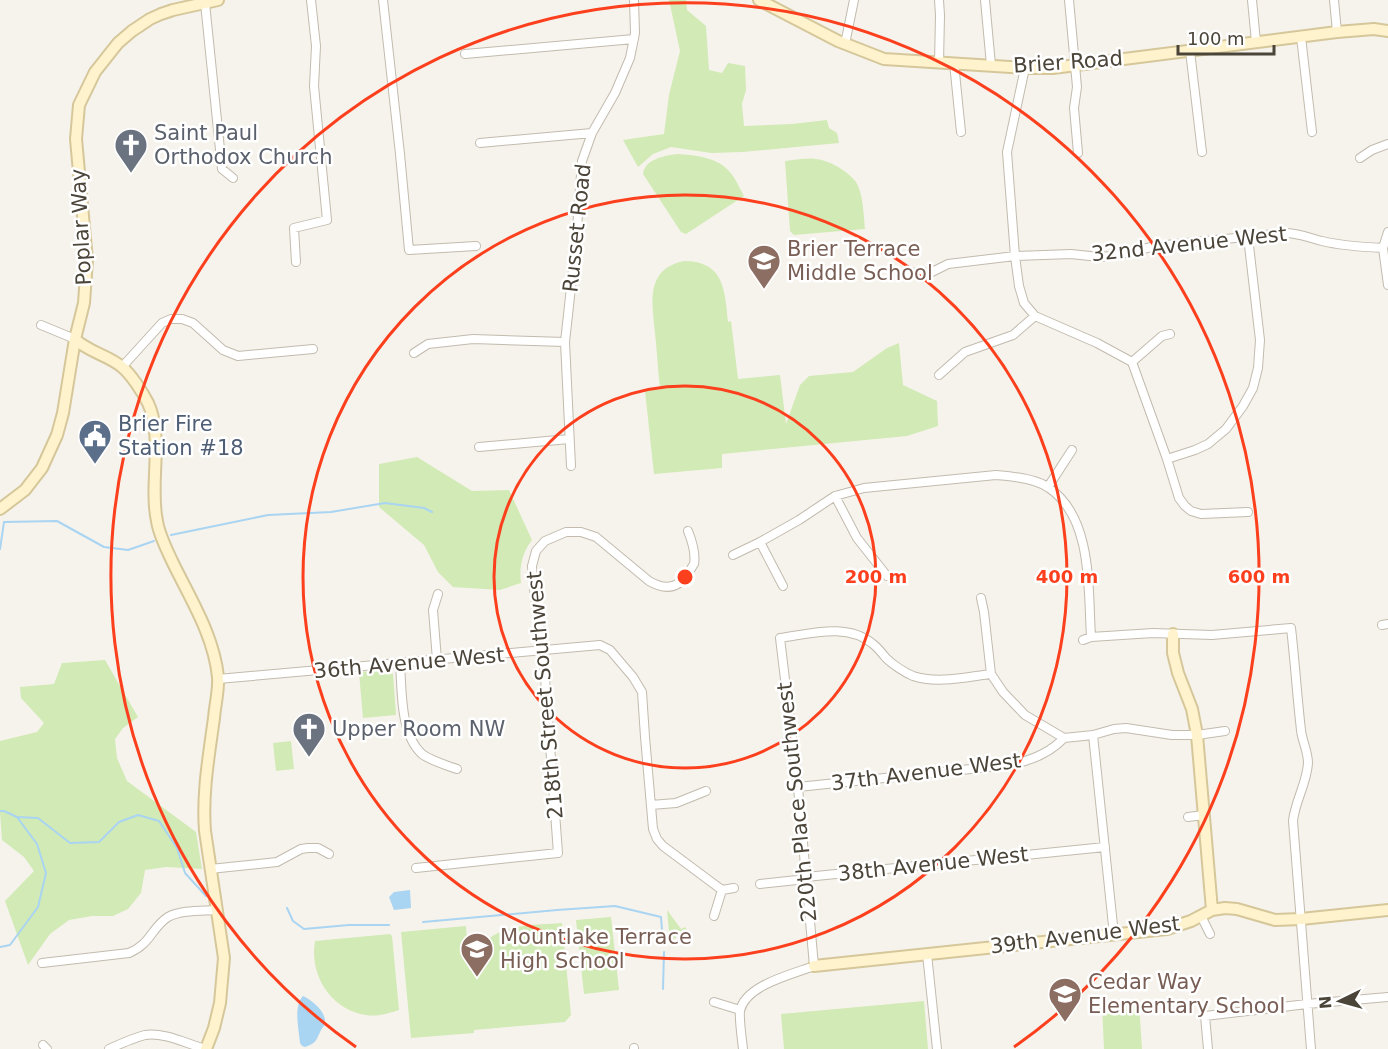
<svg xmlns="http://www.w3.org/2000/svg" width="1388" height="1049" font-family="'DejaVu Sans',sans-serif">
<rect width="100%" height="100%" fill="#f6f3ec"/>
<!-- green -->
<path fill="#d2eab5" d="M669,0h17l1,10 19,16 3,44 13,3 6,-10 17,3 1,24 -4,14 2,22 48,-2 35,-4 2,8 8,5 2,10 -97,9 -31,1 -40,-6 -18,7 -15,13 -15,-27 41,-6 5,-39 11,-44z
M677,154c17,1 39,3 51,16 7,7 11,17 16,26l-58,38 -5,-2 -38,-58c2,-15 21,-18 34,-20z
M801,159c5,0 10,-1 14,0 14,1 33,12 41,23 7,11 8,35 9,47l-71,6 -4,-4 -5,-70z
M684,261c40,0 41,29 44,61l3,-1 7,58 42,-4 6,49 14,-39 9,-9 44,-4 34,-24 12,-5 4,42 34,16 1,25 -31,10 -185,18v14l-68,6 -9,-83 15,-2c-2,-19 -3,-37 -5,-56 -3,-30 -10,-64 29,-72z
M417,457l55,34 37,-1 23,50c-10,13 -13,27 -11,43l-21,7 -47,-3 -15,-15 -14,-27 -45,-38v-43z
M105,660l33,57 -15,11 -8,11 2,19 10,23 69,51 6,37 -36,-2 -21,3 -4,23 -13,16 -15,7h-21l-23,4 -19,14 -22,31 -23,-64 29,-30 -10,-14 -22,-17 -2,-27v-72l37,-9 7,-9 -23,-25 -1,-11 34,-3 8,-21z
M388,670l5,4 3,41 -33,3 -4,-46z
M291,741l3,28 -18,2 -3,-28z
M667,910l14,19 4,-2 2,2 -17,13z
M611,917l8,73 -35,4 -8,-74z
M562,923l9,92 -6,7 -91,8v3l-63,5 -10,-106 65,-6 3,44c15,-47 51,-44 93,-47z
M390,934l2,2 7,74c-10,3 -21,7 -33,5 -35,-5 -57,-40 -51,-74z
M924,1001l4,48h-144l-3,-35z
M1139,1002l3,47h-38l-2,-45z"/>
<!-- water -->
<path fill="#a9d4f2" d="M410,890l1,18 -17,2 -5,-13 5,-5z
M303,996c8,4 22,14 22,25 0,6 -1,4 -4,9 -5,10 -4,13 -16,17l-3,-1 -2,-3c-1,-14 -7,-36 3,-47z"/>
<g fill="none" stroke-linecap="round" stroke-linejoin="round">
<!-- stream -->
<path stroke="#a9d4f2" stroke-width="2" d="M171,535l97,-20 63,-3 54,-9 39,5 8,4
M0,549l4,-27 53,-1 47,26 24,3 26,-9
M0,811h4l13,6 20,27 9,29 -8,34 -28,38 -10,2
M17,817l21,1 32,25 29,-1 20,-20 19,-7 21,6 18,27 8,25 21,23
M287,908l6,13 11,8 45,-4h40
M423,922l134,-12 58,-4 46,11 2,27
M663,989l1,-37"/>
<!-- street casing -->
<g stroke="#c2bbae" stroke-width="10">
<path id="street" d="M383,0l17,154 9,96 67,-4
M939,0l1,15 -1,48
M985,0l6,65
M1069,0l8,87 -3,21 4,45
M1252,0l4,42
M1334,0l3,32
M205,3l17,166 11,9
M1301,37l11,95
M845,44l9,-44
M1190,51l12,101
M465,54l169,-15
M954,63l7,69
M1025,68l-18,84 8,104 4,30 5,17 11,13 62,27 35,19 35,97 12,39 6,8 6,5 10,3 47,-2
M480,143l112,-10
M1360,158l12,-8 16,-6
M1383,248l5,37
M296,262l-2,-34 33,-8 -13,-134 2,-40 -5,-46
M908,273l24,-1 16,-8 67,-8 56,-2 28,3 13,-1 44,-10 129,-13c14,0 24,5 37,8 20,5 40,6 61,7l5,-16
M41,325l34,14
M414,353l14,-9 45,-5 92,3
M1132,362l30,-26 8,-2
M122,367l40,-44 9,-4h11l11,4 30,27 15,6 75,-7
M939,375l26,-23 48,-17 22,-19
M479,447l90,-8
M1167,459l28,-9 13,-6 18,-15 17,-23 10,-18 5,-20 2,-28 -12,-103
M571,466l-6,-124 11,-100 6,-81 10,-28 23,-40 15,-35 5,-25 -1,-33
M1048,487l24,-37
M835,496l22,42 30,38
M760,542l23,44
M733,555l27,-13 39,-22 36,-24 29,-8 132,-13c14,1 41,4 53,13 44,30 39,102 42,149
M981,598l3,14 7,62 12,18 22,23 39,23
M1382,625l6,-1
M1083,640l8,-3 62,-4 59,2 79,-7c4,34 6,68 10,102 1,11 7,21 7,33 -1,20 -13,38 -15,58l18,228
M437,660l-4,-50 5,-16
M400,664c2,27 0,70 22,90 9,7 24,11 35,15
M218,679l382,-34 10,5 23,27 9,15 3,45 8,92 4,10 6,7 59,44 12,-2
M1093,735l21,200
M798,787l211,-22c21,-4 40,-11 55,-27l29,-3 21,-6 12,-1 46,7h25l28,-4
M651,805l25,-2 30,-12
M1188,817l16,-2
M416,868l142,-15 -15,-202 -10,-69 -1,-16 4,-15 9,-10 21,-9h15l15,5 53,44c17,10 30,7 40,-9 1,-1 4,-7 5,-8 2,-11 -2,-23 -6,-33
M210,869l67,-7 24,-13 7,-1h10l11,6
M760,884l37,-4 9,-3 299,-30
M714,916l8,-26
M1201,916l9,18
M927,954l10,95
M42,963l87,-10c22,-9 22,-25 39,-36 13,-7 33,-6 48,-7
M714,1002l26,8
M43,1045l4,4
M634,1048v1
M109,1049c11,-5 24,-11 36,-14 19,-3 42,9 61,14
M743,1049c-1,-10 -4,-29 -3,-38 5,-26 53,-37 74,-45l-16,-179 -18,-149c30,-4 67,-16 93,6 5,4 9,9 13,14 6,6 18,14 27,18 24,8 53,1 78,-2
M1208,1049l-3,-33 102,-12 81,-7"/>
</g>
<!-- secondary casing -->
<g stroke="#d6c79b" stroke-width="14">
<path id="secondary" d="M759,0l79,41 46,18 141,9h28l284,-36 37,-3 14,2
M75,339c13,13 33,16 47,28 9,7 21,26 26,36 16,34 1,82 9,118 2,14 10,29 16,42 18,37 41,73 45,114 1,13 -3,28 -4,41 -5,37 -12,75 -9,113l19,127 -4,45 -6,25 -8,21
M0,509l25,-19 17,-22 15,-33 6,-22 12,-74 9,-36 3,-43 -11,-121 3,-34 16,-33 23,-29 14,-12 18,-12 11,-5 12,-4 45,-10
M1173,634v19l5,20 14,36 5,26 15,175
M814,966l353,-37 24,-8 21,-11 13,-2 12,1 38,11 26,-1 87,-9"/>
</g>
<!-- street -->
<use href="#street" stroke="#fff" stroke-width="8"/>
<!-- secondary -->
<use href="#secondary" stroke="#fff3cd" stroke-width="10"/>
</g>
<!-- distance rings -->
<g fill="none" stroke="#fc3f1d" stroke-width="3">
<circle cx="685" cy="577" r="191"/>
<circle cx="685" cy="577" r="382"/>
<path d="M356 1047A574 574 0 1 1 1014 1047"/>
</g>
<!-- icons -->
<defs>
<g id="church-pin" transform="scale(1.725)"><path d="M0 17L-7.5 6A9.5 9.5 0 1 1 7.5 6Z" fill="#6b7280" stroke="#fff"/><path d="M-1.2-6h2.4v3.5h3.3v2.4h-3.3V6h-2.4V-.1h-3.3v-2.4h3.3Z" fill="#fff"/></g>
<g id="school-pin" transform="scale(1.725)"><path d="M0 17L-7.5 6A9.5 9.5 0 1 1 7.5 6Z" fill="#8d6e63" stroke="#fff"/><path d="M0-5L7-2L0 1L-7-2ZM-4 1L0 2.5L4 1V4Q0 6-4 4Z" fill="#fff"/></g>
<g id="civic-pin" transform="scale(1.725)"><path d="M0 17L-7.5 6A9.5 9.5 0 1 1 7.5 6Z" fill="#5c6f8a" stroke="#fff"/><path d="M-.6-6.5H3V-4.5H.6V-3L4-1V1h2V6H-6V1h2V-1L-.6-3ZM-1.2 2.5V6h2.4V2.5Z" fill="#fff"/></g>
</defs>
<g fill-rule="evenodd">
<use href="#church-pin" x="131" y="145"/>
<use href="#school-pin" x="764" y="261"/>
<use href="#civic-pin" x="95" y="436"/>
<use href="#church-pin" x="309" y="729"/>
<use href="#school-pin" x="477" y="949"/>
<use href="#school-pin" x="1065" y="994"/>
</g>
<g text-anchor="middle" stroke-width="5" stroke-linejoin="round" paint-order="stroke">
<!-- street labels -->
<g font-size="21" fill="#4b4439" stroke="#fff">
<text transform="translate(1068 62) rotate(-4)" y="7">Brier Road</text>
<text transform="translate(81 227) rotate(-93)" y="7">Poplar Way</text>
<text transform="translate(577 228) rotate(-84)" y="7">Russet Road</text>
<text transform="translate(1189 244) rotate(-6)" y="7">32nd Avenue West</text>
<text transform="translate(409 663) rotate(-5)" y="7">36th Avenue West</text>
<text transform="translate(545 695) rotate(-95)" y="7">218th Street Southwest</text>
<text transform="translate(926 772) rotate(-7)" y="7">37th Avenue West</text>
<text transform="translate(797 802) rotate(-96)" y="7">220th Place Southwest</text>
<text transform="translate(933 864) rotate(-6)" y="7">38th Avenue West</text>
<text transform="translate(1085 935) rotate(-7)" y="7">39th Avenue West</text>
</g>
<!-- worship labels -->
<g font-size="21" fill="#5b616d" stroke="#fff" text-anchor="start">
<text x="154" y="140">Saint Paul<tspan x="154" dy="24">Orthodox Church</tspan></text>
<text x="332" y="736">Upper Room NW</text>
</g>
<!-- education labels -->
<g font-size="21" fill="#785e54" stroke="#fff" text-anchor="start">
<text x="787" y="256">Brier Terrace<tspan x="787" dy="24">Middle School</tspan></text>
<text x="500" y="944">Mountlake Terrace<tspan x="500" dy="24">High School</tspan></text>
<text x="1088" y="989">Cedar Way<tspan x="1088" dy="24">Elementary School</tspan></text>
</g>
<!-- service labels -->
<g font-size="21" fill="#4e5e75" stroke="#fff" text-anchor="start">
<text x="118" y="431">Brier Fire<tspan x="118" dy="24">Station #18</tspan></text>
</g>
</g>
<circle cx="685" cy="577" r="9" fill="#fc3f1d" stroke="#fff" stroke-width="3"/>
<g font-size="18" text-anchor="middle" font-weight="bold" fill="#fc3f1d" stroke="#fff" stroke-width="5" stroke-linejoin="round" paint-order="stroke">
<text x="876" y="583">200 m</text>
<text x="1067" y="583">400 m</text>
<text x="1259" y="583">600 m</text>
</g>
<!-- north arrow -->
<g transform="translate(1340 1001) rotate(265)" stroke="#ffffff" stroke-width="4.5" paint-order="stroke">
<path d="M0-4.5L10 22L0 15L-10 22Z" fill="#4b4439"/>
<text y="-9" font-size="16" font-weight="bold" text-anchor="middle" fill="#4b4439">N</text>
</g>
<!-- scale -->
<path d="M1178 45v9h96v-9" fill="none" stroke="#4b4439" stroke-width="3"/>
<text x="1187" y="45" font-size="18" fill="#4b4439" stroke="#ffffff" stroke-width="4.5" paint-order="stroke">100 m</text>
</svg>
